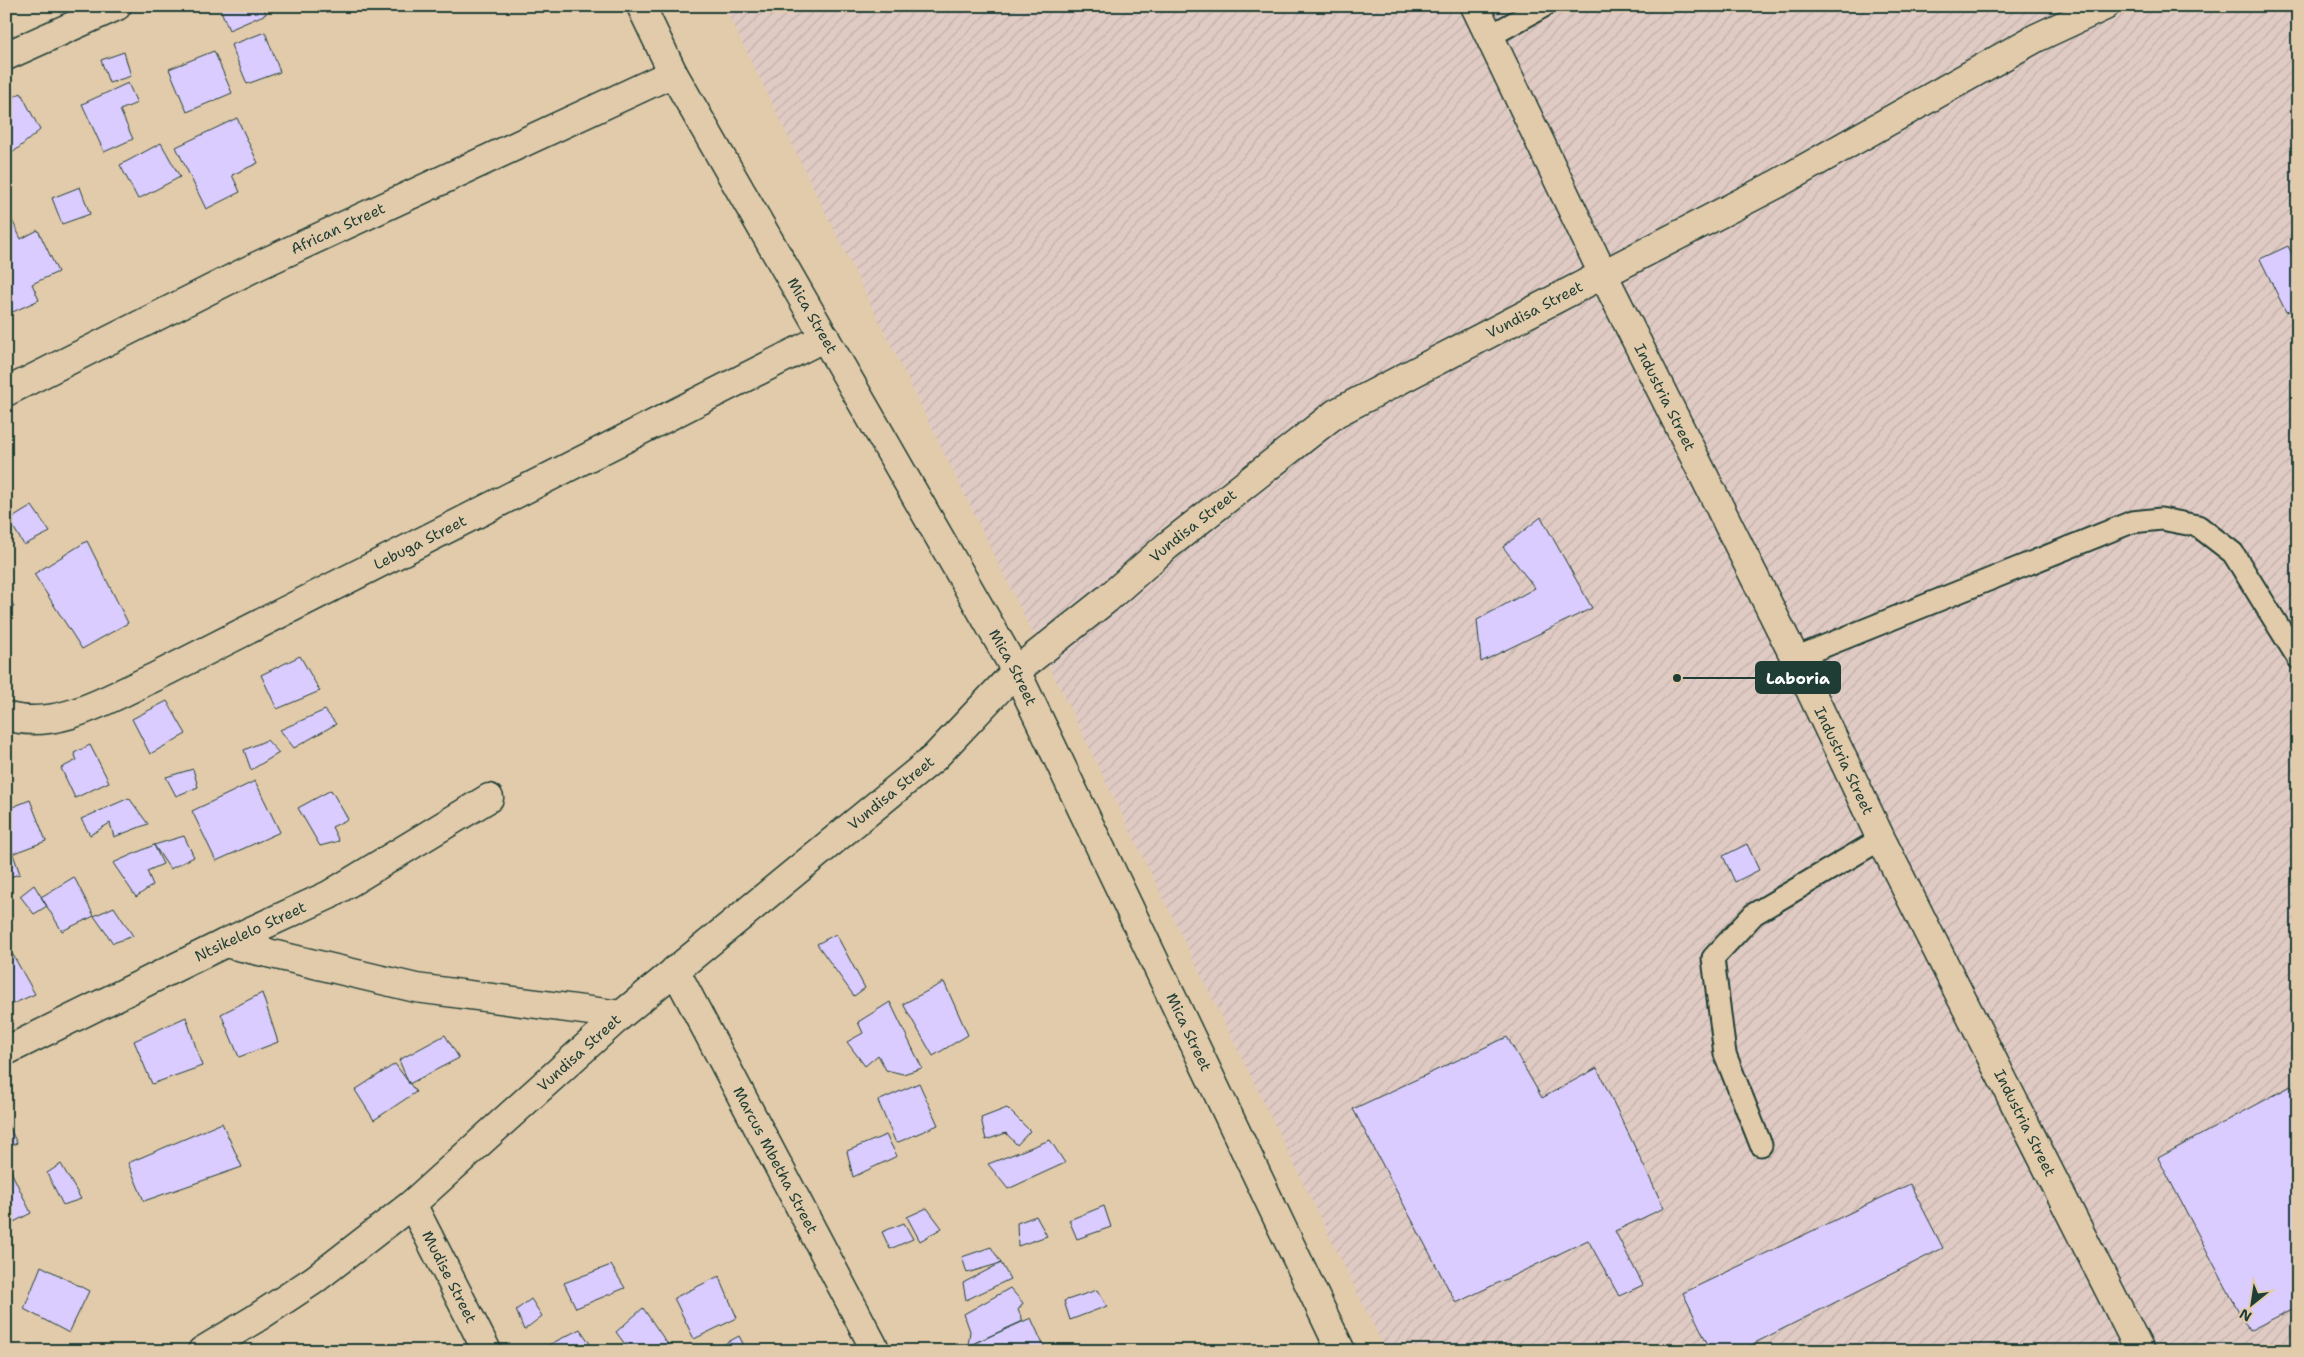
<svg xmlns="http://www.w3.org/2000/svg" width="2304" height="1357" font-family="'Shantell Sans',sans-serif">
<defs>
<pattern id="industrial-furrows" width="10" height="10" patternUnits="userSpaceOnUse" patternTransform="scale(1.25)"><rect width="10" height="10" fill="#e0cbc4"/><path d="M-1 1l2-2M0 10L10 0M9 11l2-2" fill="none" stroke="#c0afa9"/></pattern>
</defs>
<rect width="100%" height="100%" fill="#e2cbab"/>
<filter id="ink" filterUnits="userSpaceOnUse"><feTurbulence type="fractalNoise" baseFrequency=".02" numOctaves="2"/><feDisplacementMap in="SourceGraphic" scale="10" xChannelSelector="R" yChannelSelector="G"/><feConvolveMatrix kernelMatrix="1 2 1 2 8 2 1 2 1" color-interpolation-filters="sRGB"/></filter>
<g filter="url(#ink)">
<!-- industrial -->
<path fill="url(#industrial-furrows)" d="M724,6h1574v1345h-912z"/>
<!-- building -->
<path fill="#daccfe" stroke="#1f3d34" d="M219,6h44l3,8 -37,16z
M265,32l15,40 -33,12 -16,-39z
M214,51l18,42 -45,19 -18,-43z
M124,52l7,24 -22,7 -8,-23z
M128,83l9,20 -17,7 13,29 -29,13 -22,-48z
M21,93l19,37 -30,25 -4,-9v-45z
M237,118l21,45 -26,12 8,17 -34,17 -30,-62z
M161,143l19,34 -42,22 -18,-34z
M80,187l10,27 -28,10 -10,-26z
M10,216l11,23 17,-9 20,42 -26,12 7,16 -33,15v-97z
M2288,246l10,20v42l-12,4 -26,-53z
M32,506l18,26 -26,13 -15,-25z
M1541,517l51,91 -111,54 -4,-42 58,-32 -32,-41z
M87,541l41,82 -46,26 -48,-75z
M6,590l8,17 -8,3z
M300,656l20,35 -43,18 -16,-34z
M167,701l19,33 -36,20 -18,-35z
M325,710l11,14 -42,24 -14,-18z
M267,740l12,13 -28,17 -7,-20z
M90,745l19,37 -34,16 -14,-30 16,-8 -3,-7z
M193,769l5,18 -22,9 -10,-19z
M255,781l25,51 -64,29 -24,-50z
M331,790l17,29 -16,8 7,14 -19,5 -22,-38z
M129,798l19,26 -34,13 -4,-14 -20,12 -9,-16z
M30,800l16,41 -40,15v-40l5,-2 -1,-6z
M184,836l10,21 -24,12 -16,-24z
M1747,844l12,26 -24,12 -12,-26z
M154,845l9,19 -16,7 6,14 -17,12 -23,-34z
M13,854l7,20 -14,4v-18z
M74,877l20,39 -32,15 -21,-34z
M34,885l13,21 -13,8 -14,-18z
M114,907l19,29 -20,7 -19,-27z
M836,934l29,54 -11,8 -37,-52z
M13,955l22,39 -29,13v-49z
M944,982l24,53 -35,21 -30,-52z
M262,993l16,49 -39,15 -18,-43z
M890,1002l32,66 -19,6 -17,-4 -8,-15 -13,11 -18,-24 16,-9 -5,-11z
M186,1017l16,49 -50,18 -18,-43z
M445,1035l14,23 -50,26 -10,-24z
M1507,1037l35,61 55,-30 67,140 -49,23 28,54 -24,11 -31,-56 -132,63 -103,-194z
M395,1064l21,28 -42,28 -19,-30z
M919,1083l19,42 -42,18 -18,-42z
M2291,1086l7,13v207l-49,25 -91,-173z
M1007,1108l23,23 -13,14 -11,-12 -20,7 -5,-22z
M6,1121l11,22 -11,5z
M222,1123l20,44 -98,34 -16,-38z
M886,1135l11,21 -44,21 -6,-26z
M1050,1140l15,23 -57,26 -20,-25z
M6,1161l25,52 -25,13z
M61,1164l20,35 -18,6 -16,-32z
M1910,1184l33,64 -204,103h-28l-28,-58z
M1104,1206l7,21 -34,12 -8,-19z
M927,1208l15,20 -22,13 -13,-24z
M1036,1216l11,20 -29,10 -1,-23z
M904,1223l9,16 -23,10 -8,-17z
M991,1247l10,16 -34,10 -5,-16z
M1001,1263l9,16 -44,21 -3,-17z
M611,1265l14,23 -49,20 -12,-25z
M41,1266l48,25 -20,42 -45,-24z
M719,1276l18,42 -43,21 -20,-41z
M1010,1288l13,15 -5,7 5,11 -55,25 2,-15 -6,-17z
M1097,1290l10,16 -37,14 -6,-19z
M531,1299l11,17 -18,14 -8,-20z
M643,1308l28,41 -4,2h-37l-14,-19z
M1031,1318l15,33h-76l-2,-5z
M580,1329l15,22h-58z
M739,1336l8,15h-35z"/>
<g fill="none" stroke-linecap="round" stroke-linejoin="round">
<!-- service casing -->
<g stroke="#1f3d34" stroke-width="25">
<path id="service" d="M1490,36l54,-30
M1795,658l337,-136 29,-3 37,7 35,27 65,105
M1761,1145l-36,-91 -12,-96 41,-44 127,-75"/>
</g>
<!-- minor casing -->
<g stroke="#1f3d34" stroke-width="31">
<g id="minor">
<path id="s1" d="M641,6l32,67 343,598 325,680"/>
<path id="s2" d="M1475,6l128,268 192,384 86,181 259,512"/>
<path d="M6,56l111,-50"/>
<path id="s3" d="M6,392l249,-125 418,-194"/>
<path id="s4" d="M6,716c51,16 105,-19 149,-39l670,-340"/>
<path d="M225,943l191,45 205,27"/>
<path id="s5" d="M675,970l201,381"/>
<path id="s6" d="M6,1051l219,-108 104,-48 160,-97"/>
<path id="s7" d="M412,1204l75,147"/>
</g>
</g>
<!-- tertiary casing -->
<g stroke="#1f3d34" stroke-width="31">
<g id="tertiary">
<path id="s8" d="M202,1351l53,-32 59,-39 98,-76 209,-189 313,-257 82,-87 91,-72 60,-53 169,-133 441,-229 259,-146 69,-32"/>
</g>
</g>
<!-- service -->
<use href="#service" stroke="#e2cbab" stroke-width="21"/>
<!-- minor -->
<use href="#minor" stroke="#e2cbab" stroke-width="28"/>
<!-- tertiary -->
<use href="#tertiary" stroke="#e2cbab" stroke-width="28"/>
</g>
</g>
<g text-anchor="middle" stroke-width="5" stroke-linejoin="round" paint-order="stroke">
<!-- street labels -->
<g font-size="15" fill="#1f3d34" stroke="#e2cbab">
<text dy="5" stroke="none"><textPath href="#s3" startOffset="370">African Street</textPath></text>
<text dy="5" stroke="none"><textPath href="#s8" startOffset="1698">Vundisa Street</textPath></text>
<text dy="5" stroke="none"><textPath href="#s1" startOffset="354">Mica Street</textPath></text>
<text dy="5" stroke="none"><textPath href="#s2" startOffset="435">Industria Street</textPath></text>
<text dy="5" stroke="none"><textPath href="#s8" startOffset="1292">Vundisa Street</textPath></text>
<text dy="5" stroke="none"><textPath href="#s4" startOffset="455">Lebuga Street</textPath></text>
<text dy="5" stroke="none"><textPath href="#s1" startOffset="759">Mica Street</textPath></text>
<text dy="5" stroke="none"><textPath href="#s2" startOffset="840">Industria Street</textPath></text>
<text dy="5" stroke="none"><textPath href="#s8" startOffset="888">Vundisa Street</textPath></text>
<text dy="5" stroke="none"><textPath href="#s6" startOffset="272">Ntsikelelo Street</textPath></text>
<text dy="5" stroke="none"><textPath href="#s1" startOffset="1164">Mica Street</textPath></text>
<text dy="5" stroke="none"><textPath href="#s8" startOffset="482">Vundisa Street</textPath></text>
<text dy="5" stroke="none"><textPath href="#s2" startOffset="1245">Industria Street</textPath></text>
<text dy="5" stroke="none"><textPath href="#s5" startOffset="215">Marcus Mbetha Street</textPath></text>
<text dy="5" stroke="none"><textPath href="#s7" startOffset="82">Mudise Street</textPath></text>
</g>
</g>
<!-- callouts -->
<path fill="none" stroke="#1f3d34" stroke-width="2" d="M1677 678L1756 678"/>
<circle fill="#1f3d34" stroke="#e2cbab" stroke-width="2" cx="1677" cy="678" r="5"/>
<rect fill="#1f3d34" stroke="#1f3d34" stroke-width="2" x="1756" y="662" width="84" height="31" rx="5"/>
<g font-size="16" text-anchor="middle" font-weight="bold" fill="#fff">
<text x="1798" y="684">Laboria</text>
</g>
<!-- margin -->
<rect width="2304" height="1357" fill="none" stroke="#e2cbab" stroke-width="25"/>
<rect x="12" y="12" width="2279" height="1332" fill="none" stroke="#1f3d34" stroke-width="2" filter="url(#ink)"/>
<!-- north arrow -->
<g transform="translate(2252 1304) rotate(210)" stroke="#e2cbab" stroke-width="4" paint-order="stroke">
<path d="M0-4L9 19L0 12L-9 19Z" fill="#1f3d34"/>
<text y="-8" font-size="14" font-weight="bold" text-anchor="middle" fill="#1f3d34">N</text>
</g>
</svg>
